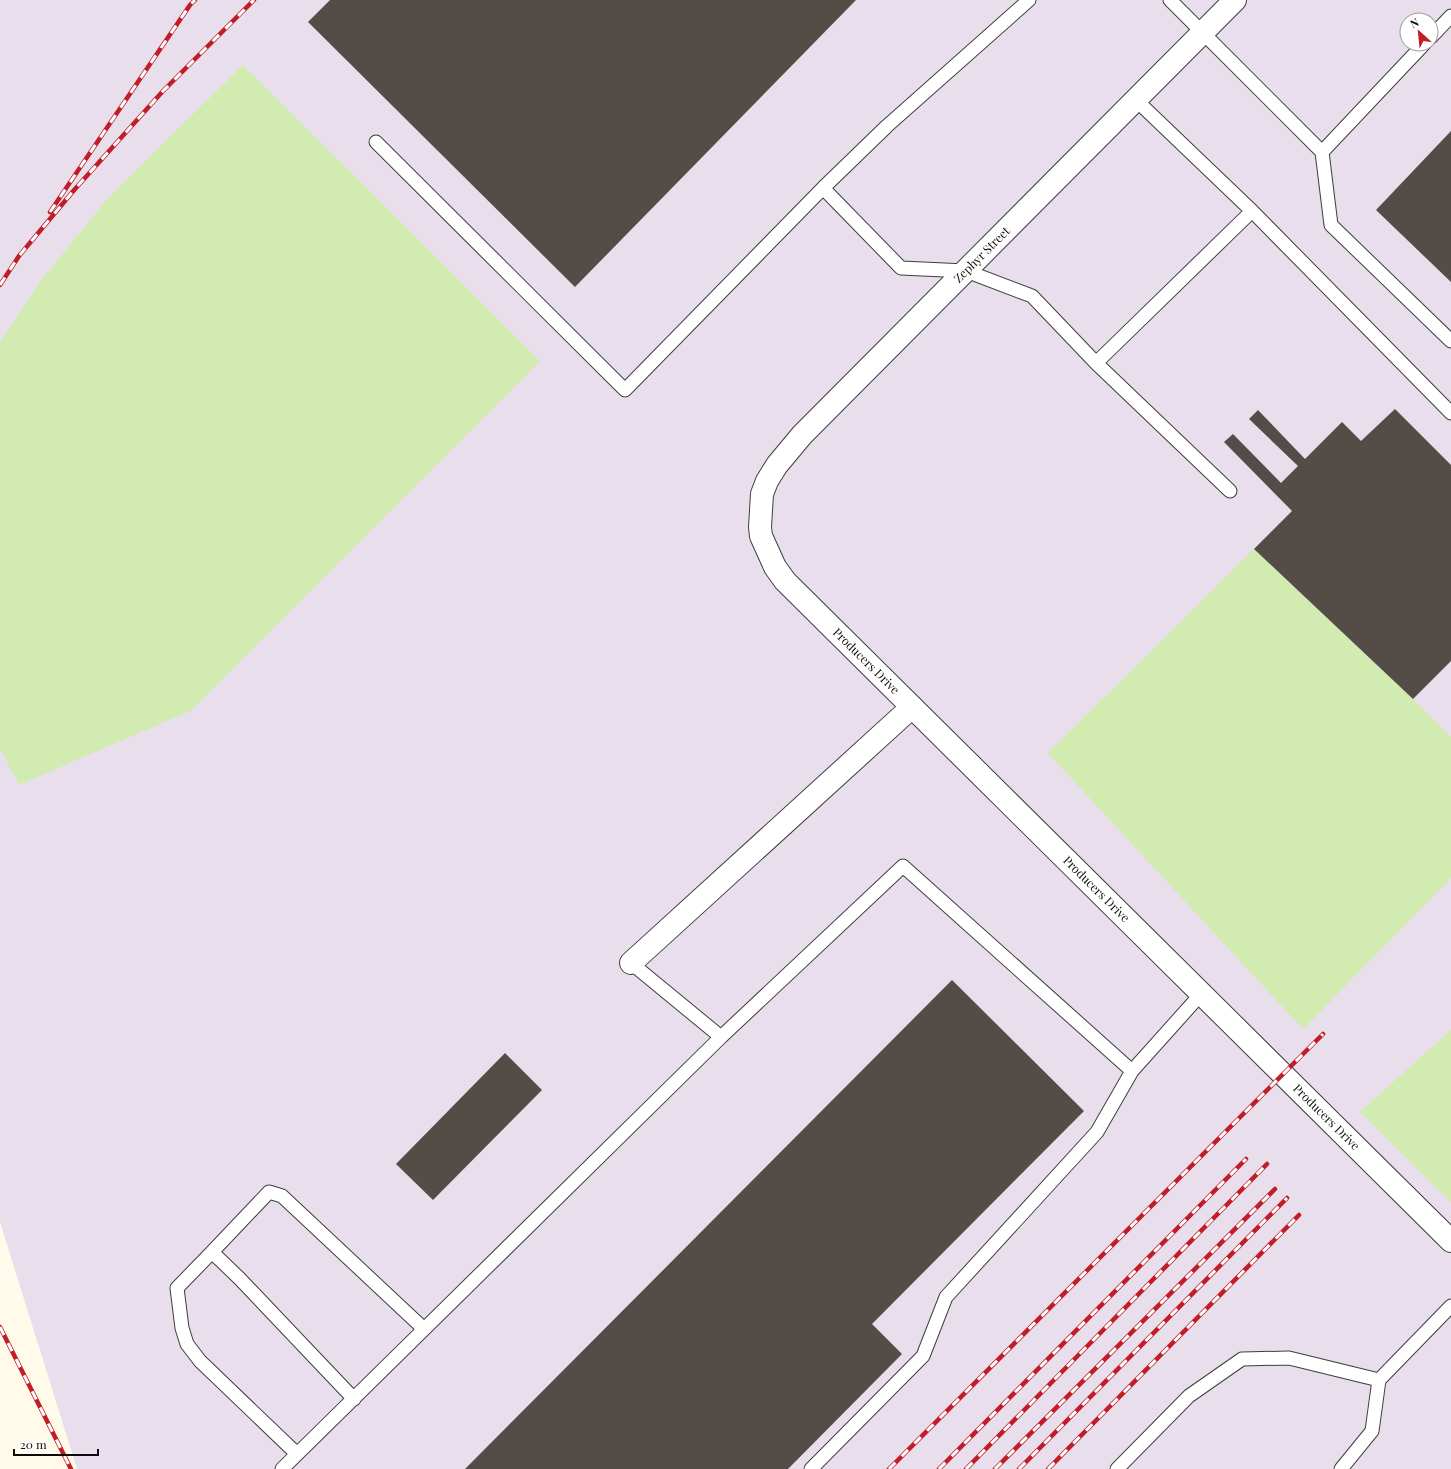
<svg xmlns="http://www.w3.org/2000/svg" width="1451" height="1469" font-family="'Playfair Display',serif">
<rect width="100%" height="100%" fill="#fffae9"/>
<!-- industrial -->
<path fill="#e9deeb" fill-rule="evenodd" d="M0,0h1451v1469h-1374l-77,-247zM1407,20h24v24h-24z"/>
<!-- green -->
<path fill="#d1ebb1" d="M243,65l297,296 -348,349 -173,75 -19,-37v-405l39,-60 70,-86z
M1254,549l159,150 38,38v141l-148,151 -255,-276z
M1451,1030v172l-91,-90z"/>
<!-- building -->
<path fill="#544c47" d="M330,0h526l-281,287 -267,-265z
M1451,131v151l-75,-72z
M1395,409l56,56v196l-38,38 -159,-150 38,-38 -68,-69 9,-8 48,49 17,-17 -49,-47 9,-9 47,49 37,-37 19,19z
M952,980l132,131 -212,213 30,30 -114,115h-323z
M505,1053l37,37 -109,110 -37,-36z"/>
<g fill="none" stroke-linecap="round" stroke-linejoin="round">
<!-- lane casing -->
<g stroke="#3e3e3e" stroke-width="15">
<path id="lane" d="M1170,0l152,152 9,73 120,116
M1431,37l20,-21
M1136,100l116,111 199,202
M376,142l249,248 198,-202 78,80 65,3 66,25 64,67 156,-152
M1322,152l102,-108
M823,188l64,-62 142,-126
M1096,363l134,128
M721,1037l182,-171 229,205
M212,1252l57,-60 13,4 142,133
M297,1454l-97,-93 -13,-17 -5,-16 -5,-40 35,-36 28,27 114,120
M282,1469l439,-432 -90,-74
M811,1469l112,-113 23,-59 151,-165 35,-61 69,-77
M1117,1469l72,-73 53,-37 47,-1 90,22
M1341,1469l31,-38 7,-51 72,-74"/>
</g>
<!-- street casing -->
<g stroke="#3e3e3e" stroke-width="24">
<g id="street">
<path id="s1" d="M1235,0l-433,435 -25,30 -10,16 -5,13 -2,33 1,9 14,31 10,14 666,660"/>
<path d="M631,963l281,-256"/>
</g>
</g>
<!-- lane -->
<use href="#lane" stroke="#fff" stroke-width="13"/>
<!-- street -->
<use href="#street" stroke="#fff" stroke-width="22"/>
<!-- rail casing -->
<g stroke="#c21c29" stroke-width="4.5">
<path id="rail" d="M50,212l140,-207 5,-5
M0,285l19,-29 56,-67 88,-98 91,-91
M0,1327l71,142
M889,1469l434,-435
M939,1469l307,-310
M966,1469l301,-305
M995,1469l280,-280
M1019,1469l268,-271
M1048,1469l251,-254"/>
</g>
<!-- rail -->
<use href="#rail" stroke="#fff" stroke-width="3" stroke-dasharray="9" stroke-linecap="butt"/>
</g>
<g text-anchor="middle" stroke-width="4" stroke-linejoin="round" paint-order="stroke">
<!-- street labels -->
<g font-size="12" fill="#0b0b0b" stroke="#fff">
<text transform="translate(982 255) rotate(-45)" y="4">Zephyr Street</text>
<text dy="4" stroke="none"><textPath href="#s1" startOffset="893">Producers Drive</textPath></text>
<text dy="4" stroke="none"><textPath href="#s1" startOffset="1217">Producers Drive</textPath></text>
<text dy="4" stroke="none"><textPath href="#s1" startOffset="1541">Producers Drive</textPath></text>
</g>
</g>
<!-- north arrow -->
<g transform="translate(1419 32) rotate(333)"><circle r="19" fill="#ffffff" stroke="#9d9d9d"/>
<path d="M0-3L7 15L0 10L-7 15Z" fill="#c21c29"/>
<text y="-6" font-size="11" font-weight="bold" text-anchor="middle" fill="#0b0b0b">N</text>
</g>
<!-- scale -->
<path d="M14 1449v6h84v-6" fill="none" stroke="#0b0b0b" stroke-width="2"/>
<text x="20" y="1449" font-size="12" fill="#0b0b0b" stroke="#ffffff" stroke-width="3" paint-order="stroke">20 m</text>
</svg>
